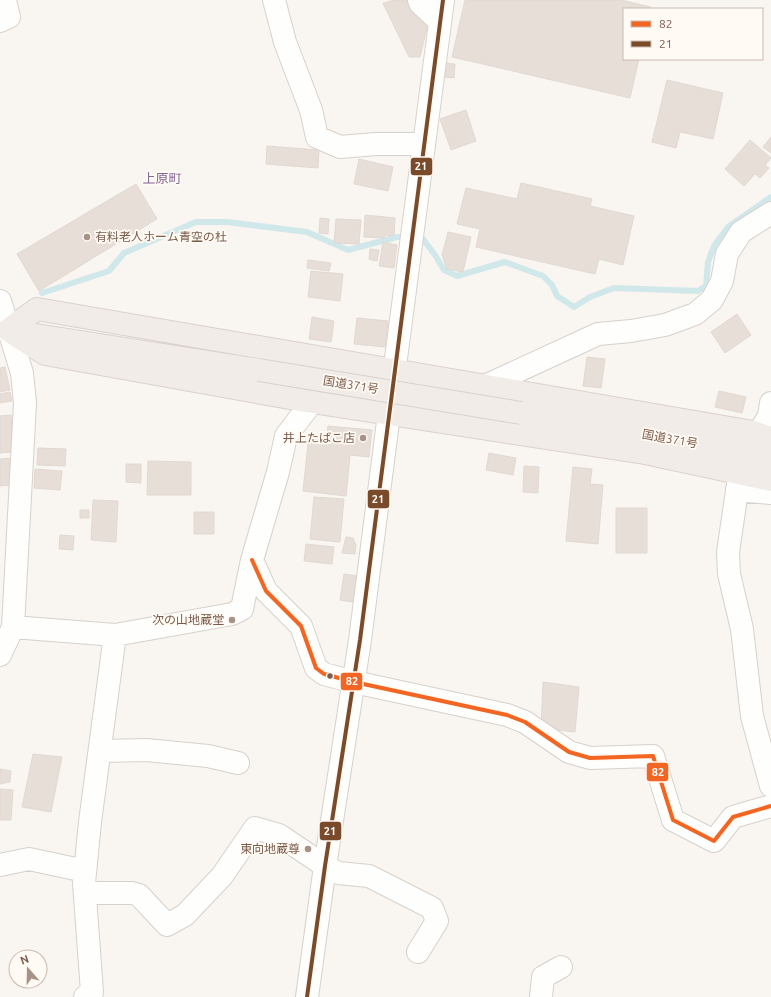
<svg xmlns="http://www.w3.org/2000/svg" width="771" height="997" font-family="Ubuntu,'Noto Sans JP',sans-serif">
<rect width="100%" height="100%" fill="#f9f5f0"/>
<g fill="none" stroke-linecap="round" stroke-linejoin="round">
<!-- stream -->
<path stroke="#d0e8ea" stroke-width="6" d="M423,239l12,16 9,15 13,6 48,-14 38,14 9,9 5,11 17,11 16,-10 24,-9 84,3 8,-5 2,-24 6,-16 14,-19 43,-30
M42,293l67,-22 15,-18 72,-31h31l80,10 41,18 49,-13h4"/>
</g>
<!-- building -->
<path fill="#e6ded7" stroke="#e2d8d2" d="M395,0h11l22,23 -8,34h-11l-26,-54z
M465,0h156l30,7 -1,2h-26v50h15l-9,39 -178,-41z
M445,63l10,1 -1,14 -10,-1z
M667,80l56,13 -10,46 -33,-7 -4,16 -24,-6z
M466,110l10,31 -25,9 -11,-31z
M771,137v16l-8,-6z
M750,140l21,18 -6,7 4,3 -9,10 -5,-4 -11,12 -19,-17z
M267,146l52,4 -1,18 -52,-4z
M359,159l34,8 -5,24 -34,-7z
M521,183l71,16 -2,7 44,10 -11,49 -24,-6 -4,15 -119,-27 4,-18 -23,-5 9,-36 51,11z
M136,184l21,35 -118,72 -22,-37z
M365,215l30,3 -1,18 -9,-1 -1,3 -20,-1z
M320,218l9,1 -1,15 -9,-1z
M336,219l25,1 -2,24 -25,-1z
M448,232l23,5 -8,35 -16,-3 -5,-14z
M383,242l14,3 -3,23 -15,-2z
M370,249l9,1 -2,11 -8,-2z
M308,260l23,3 -2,8 -22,-3z
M311,271l32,3 -3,27 -32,-4z
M737,314l14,21 -26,18 -14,-21z
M312,317l22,4 -3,21 -22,-3z
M357,318l31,3 -3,26 -31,-3z
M587,357l18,2 -4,29 -18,-2z
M5,367l5,23 -10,2v-24z
M719,391l27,6 -4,16 -27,-6z
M10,392l2,9 -12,2v-9z
M11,415l2,37 -13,1v-37z
M328,426l44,4 -3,27 -19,-2 -4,41 -43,-5 6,-56 18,1z
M38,448l28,1 -1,17 -28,-1z
M489,453l27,5 -3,17 -27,-5z
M9,458l2,27 -11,1v-27z
M148,461l43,1v33h-44z
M126,464h15v19l-15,-1z
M524,466l15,1 -1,26 -15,-1z
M573,467l19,2 -2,15 13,1 -5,59 -32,-3z
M35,469l27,2 -2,19 -26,-2z
M314,497l30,2 -4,43 -30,-3z
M93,500l25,1 -2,41 -25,-2z
M616,508h31v45h-31z
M80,510h9v8h-9z
M194,512h20v22h-20z
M60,535l14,1 -1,14 -14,-1z
M346,537l7,1 3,7 -1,9 -13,-1z
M306,544l28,3 -2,17 -28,-3z
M344,574l13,2 -4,26 -13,-2z
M543,682l36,5 -4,45 -34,-4z
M33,754l29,3 -11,55 -29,-5z
M0,769l11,2 -1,11 -10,2z
M0,789l13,1 -2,30h-11z"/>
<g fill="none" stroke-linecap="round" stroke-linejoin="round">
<!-- minor casing -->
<g stroke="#d7d1cb" stroke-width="24">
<path id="minor" d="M274,0l11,42 26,68 6,27 23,10 36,-3h48
M419,0l1,3 20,19
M0,21l9,-4 -4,-17
M0,301l22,72 3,30 -12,224 -13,28
M485,386l113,-52 33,-3 34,-6 30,-11 17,-14 10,-19 5,-27 14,-22 30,-19
M763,426l6,-10 2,-13
M738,484l-10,68 1,22 13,55 10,87 19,70
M737,490l34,3
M252,560l14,31 35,35 15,42 8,6 30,8 153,33 18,7 44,30 21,6 63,-2 20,64 41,21 19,-24 38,-11
M13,627l102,8 117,-21 10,-5 10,-49 26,-88 8,-36 26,-34
M101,751l45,-1 62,6 30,7
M0,865l29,-6 56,12
M86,893h46l7,2 28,30 18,-10 37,-39 33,-48 24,7 46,31 13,7 31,3 63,32 5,13 -19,31
M85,997l7,-5 -8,-109 6,-61 25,-187
M541,997l2,-20 18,-10"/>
</g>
<!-- tertiary casing -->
<g stroke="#d7d1cb" stroke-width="24">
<path id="tertiary" d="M307,997l18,-131 35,-226 29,-226"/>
</g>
<!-- secondary casing -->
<g stroke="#d9d2cb" stroke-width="24">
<path id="secondary" d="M392,389l51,-389"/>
</g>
<!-- trunk casing -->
<g stroke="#dad1cc" stroke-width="24">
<path id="trunk" d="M8,330l29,-21 716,123 18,6
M8,330l37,24 267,48 333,51 126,27
M17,332l242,38
M521,413l223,39 27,8"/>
</g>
<!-- minor -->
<use href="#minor" stroke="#fefefd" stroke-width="22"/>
<!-- tertiary -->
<use href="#tertiary" stroke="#fefefd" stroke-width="22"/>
<!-- secondary -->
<use href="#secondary" stroke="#fefefd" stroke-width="22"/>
<!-- trunk -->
<use href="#trunk" stroke="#f2ece8" stroke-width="22"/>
<!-- trunk-bridge casing -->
<g stroke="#dad1cc" stroke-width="24" stroke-linecap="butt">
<path id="trunk-bridge" d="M259,370l262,43"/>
</g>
<!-- trunk-bridge -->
<use href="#trunk-bridge" stroke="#f2ece8" stroke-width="22"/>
<!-- bus-1 casing -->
<g stroke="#fffaf3" stroke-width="7">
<path id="bus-1" d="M252,560l14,31 35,35 15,42 8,6 30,8 153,33 18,7 44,30 21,6 63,-2 20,64 41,21 19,-24 38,-11"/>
</g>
<!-- bus-2 casing -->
<g stroke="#fffaf3" stroke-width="7">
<path id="bus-2" d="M307,997l18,-131 35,-226 83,-640"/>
</g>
<!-- bus-1 -->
<use href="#bus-1" stroke="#f26522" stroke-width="4"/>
<!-- bus-2 -->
<use href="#bus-2" stroke="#7a4b2a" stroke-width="4"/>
</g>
<!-- markers -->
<g fill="#a69286" stroke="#fffaf3" stroke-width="1.5">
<circle cx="87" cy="237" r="4"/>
<circle cx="363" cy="438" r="4"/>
<circle cx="232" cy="620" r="4"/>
<circle cx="308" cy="849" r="4"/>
</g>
<circle fill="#7a5c4d" stroke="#fffaf3" stroke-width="1.5" cx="330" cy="676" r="3.5"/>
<g text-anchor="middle" stroke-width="3.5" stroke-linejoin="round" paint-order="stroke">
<!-- poi labels -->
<g font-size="12" fill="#7a5c4d" stroke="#fffaf3" text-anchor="end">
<text x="95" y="241" text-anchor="start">有料老人ホーム青空の杜</text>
<text x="355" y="442">井上たばこ店</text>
<text x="224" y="624">次の山地蔵堂</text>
<text x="300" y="853">東向地蔵尊</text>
</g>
<!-- street labels -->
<g font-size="12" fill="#7a5c4d" stroke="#fffaf3">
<text transform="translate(351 385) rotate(9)" y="4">国道371号</text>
<text transform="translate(670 439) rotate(10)" y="4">国道371号</text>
</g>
<!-- neighbourhood labels -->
<g font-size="13" fill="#846695" stroke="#fffaf3">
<text x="162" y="183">上原町</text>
</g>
</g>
<g stroke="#fffaf3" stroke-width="1.5">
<rect x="410" y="157" width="23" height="19" rx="4" fill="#7a4b2a"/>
<rect x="367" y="489" width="23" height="20" rx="4" fill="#7a4b2a"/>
<rect x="340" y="672" width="23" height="19" rx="4" fill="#f26522"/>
<rect x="646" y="762" width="23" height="20" rx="4" fill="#f26522"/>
<rect x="319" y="821" width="23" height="20" rx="4" fill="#7a4b2a"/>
</g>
<g font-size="11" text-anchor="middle" font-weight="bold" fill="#fff">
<text x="421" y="170">21</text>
<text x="378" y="503">21</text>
<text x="352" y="685">82</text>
<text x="658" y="776">82</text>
<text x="330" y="835">21</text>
</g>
<!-- legend -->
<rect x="623" y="8" width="140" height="52" fill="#fffaf3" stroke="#cabbb1"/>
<rect x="631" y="21" width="20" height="6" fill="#f26522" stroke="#cabbb1"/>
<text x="659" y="28" font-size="12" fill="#7a5c4d">82</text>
<rect x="631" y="41" width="20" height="6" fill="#7a4b2a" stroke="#cabbb1"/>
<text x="659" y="48" font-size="12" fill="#7a5c4d">21</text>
<!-- north arrow -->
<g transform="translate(28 969) rotate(340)"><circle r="19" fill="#fffaf3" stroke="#cabbb1"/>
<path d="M0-3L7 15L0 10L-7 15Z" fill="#a69286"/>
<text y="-6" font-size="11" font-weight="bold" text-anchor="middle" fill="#7a5c4d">N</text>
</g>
</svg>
